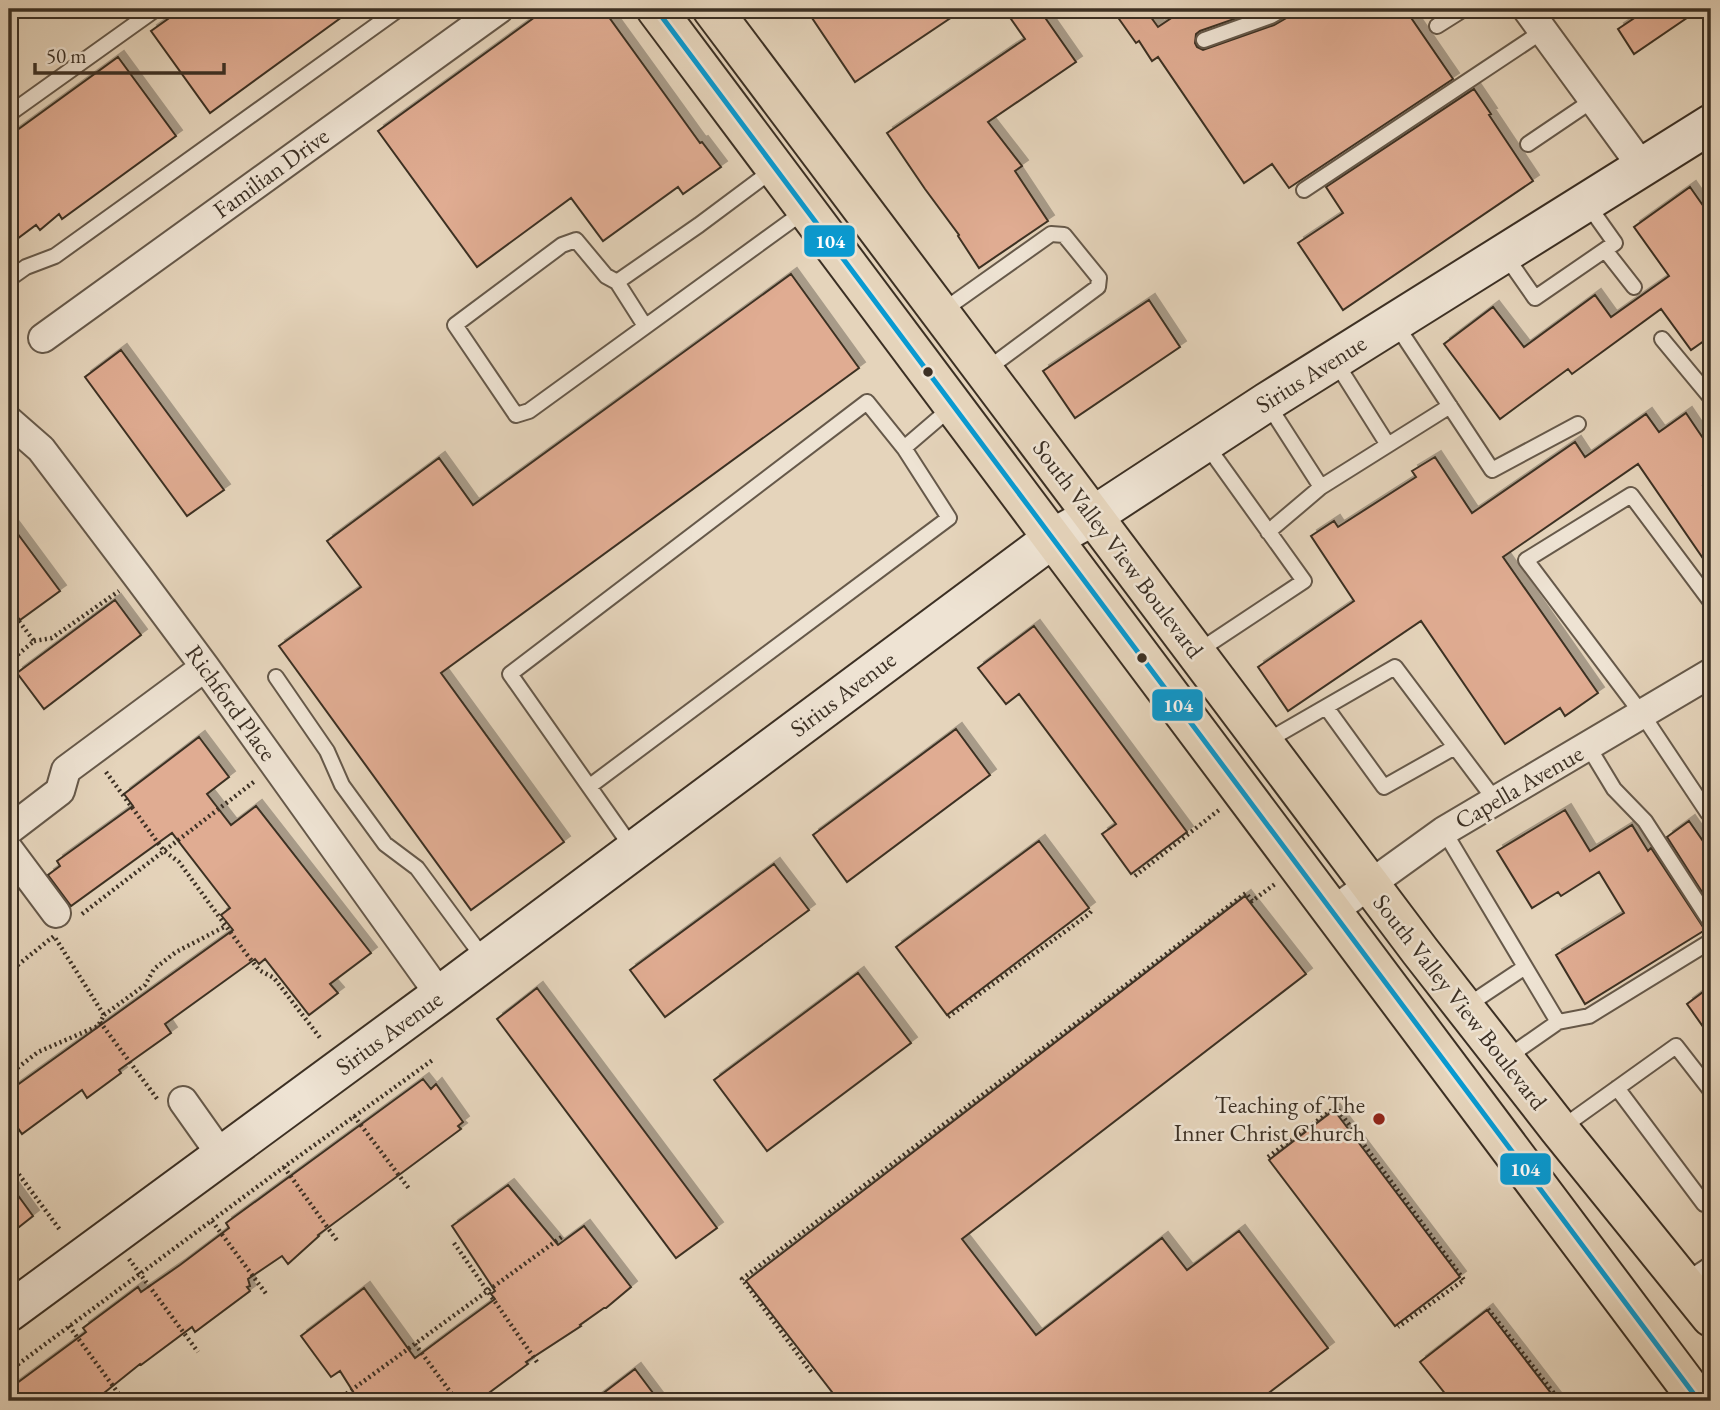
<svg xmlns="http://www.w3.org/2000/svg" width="1720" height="1410" font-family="'EB Garamond',serif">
<defs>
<filter id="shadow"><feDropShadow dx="6" dy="-6" stdDeviation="0" flood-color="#0004"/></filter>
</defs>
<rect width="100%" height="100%" fill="#e5d4bb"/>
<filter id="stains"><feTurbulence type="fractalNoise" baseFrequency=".00286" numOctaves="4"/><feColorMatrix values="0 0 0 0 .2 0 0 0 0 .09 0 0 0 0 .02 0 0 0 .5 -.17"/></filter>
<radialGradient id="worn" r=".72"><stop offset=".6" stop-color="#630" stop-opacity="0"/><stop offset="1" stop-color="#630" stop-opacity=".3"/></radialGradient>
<!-- building -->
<path fill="#e0ac92" stroke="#3c3024" stroke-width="2" filter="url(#shadow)" d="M182,9h171l-143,104 -59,-82z
M546,9h57l97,134 2,-1 19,25 -38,27 -5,-7 -75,54 -32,-43 -94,69 -99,-136z
M806,9h158l-109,73z
M1004,9h35l37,53 -88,60 34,44 -7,5 33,50 -69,47 -21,-32 1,-1 -34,-46 -38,-56 138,-94z
M1112,9h33l13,18 27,-18h78l-63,22 -4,3 -1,9 2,4 6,3 71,-25 14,-8 5,-8h112l48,70 -164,109 -17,-24 -28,19 -86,-126 -6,4 -13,-20 -3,2z
M1648,9h52l-66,45 -16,-25z
M118,57l58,79 -114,83 -3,-5 -19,16 -4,-5 -27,20v-109z
M1474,89l17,25 -2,1 44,66 -190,129 -45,-67 45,-30 -17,-26z
M1690,187l21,30v119l-20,14 -30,-41 -89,65 -4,-5 -68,50 -56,-75 49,-37 31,40 71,-52 16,22 58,-41 -35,-49z
M791,274l68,94 -418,305 123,169 -93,68 -192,-264 82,-59 -34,-46 112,-83 34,47z
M1149,300l31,47 -105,71 -32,-47z
M121,350l103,140 -37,26 -102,-139z
M1686,413l25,37v30l-8,6 8,13v71l-73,-106 -135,93 95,136 -33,23 -5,-8 -55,36 -84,-123 -133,90 -30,-44 96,-66 -43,-65 23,-15 4,6 78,-50 -4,-6 23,-14 37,56 103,-71 10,15 61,-43 13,18z
M9,522l51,69 -40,29 -11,-15z
M115,600l26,35 -97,74 -27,-36z
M1034,626l153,206 -56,42 -29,-40 14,-10 -97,-130 -13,10 -28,-36z
M956,729l34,46 -143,107 -34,-47z
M199,737l30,40 -22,17 24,31 25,-19 115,147 -41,31 8,9 -29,22 -44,-56 -6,5 -4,-5 -90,65 6,9 -52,37 2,3 -34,25 -5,-8 -60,44 -13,-19v-24l224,-161 -12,-15 9,-7 -58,-75 -101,73 -23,-31 12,-9 -3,-5 76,-55 -9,-12z
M1565,810l25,41 42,-26 16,26 3,-3 54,82 -120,74 -29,-49 68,-42 -25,-41 -38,24 -3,-4 -26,16 -35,-57z
M1689,821l14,20 8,-6v71l-44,-69z
M1039,841l50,67 -142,107 -51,-68z
M774,864l35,46 -144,107 -35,-47z
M1245,896l61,78 -344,265 74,96 126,-97 25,32 52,-39 89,117 -70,53h-419l-93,-120z
M858,973l53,70 -144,108 -53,-71z
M1711,986v52l-24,-34z
M537,988l180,240 -41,30 -179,-239z
M423,1079l8,10 5,-5 27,38 -5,4 3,3 -143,106 1,1 -31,28 -6,-8 -34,23 2,7 -3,1 3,4 -55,41 -3,-5 -51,38 -1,-1 -46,37h-85v-12l77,-57 -3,-4 55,-41 3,5 39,-27 49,-37 -3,-5z
M1334,1110l126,167 -65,49 -126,-166z
M9,1183l24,33 -24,19z
M508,1185l50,60 26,-19 47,61 -25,21h-2l-24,17 1,1 -55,36 2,2 -50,37h-119l-19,-30 -9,6 -30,-41 63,-48 51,70 43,-32 37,-27 -4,-5 4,-3 -43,-65z
M1487,1310l70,91h-106l-31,-39z
M635,1369l24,32h-66z"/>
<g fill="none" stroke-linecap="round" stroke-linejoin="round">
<!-- lane casing -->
<g stroke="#66594a" stroke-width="18">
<path id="lane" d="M1437,26l27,-17
M1204,40l67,-24 12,-7
M9,114l147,-105
M1528,144l65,-44
M774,169l-75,56 -82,57 -11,-6 -30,-36 -14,5 -107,80 61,90 13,-4 277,-201
M1304,190l239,-159
M1605,250l29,37
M1505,255l30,43 80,-55 -27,-38
M9,279l17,-12 29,-11 344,-247
M617,282l28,44
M941,312l110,-78 13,1 35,43 -1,9 -112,83
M1395,323l97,147 86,-46
M1662,339l49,59
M1335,361l53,84
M1267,403l54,84
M904,448l49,-42
M1268,532l53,-45 129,-81
M1197,652l107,-71 -99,-138
M276,677l51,74 15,34 43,59 32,24 68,92
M1326,707l58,80 71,-40
M1265,742l130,-75 100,133
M1588,746l26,43 31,32 66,102
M590,786l359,-268 -45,-70 -37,-46 -357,272 123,175
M1708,813l-66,-99 -116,-154 105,-65 80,107
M1444,831l114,191
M1465,1007l60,-40
M1505,1059l53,-37 31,-6 122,-75
M1617,1088l87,116 7,-5
M1560,1129l116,-83 35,45"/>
</g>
<!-- street casing -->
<g stroke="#66594a" stroke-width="32">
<path id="street" d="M1527,9l116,159
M43,338l456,-329
M9,421l32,28 97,128 67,90 235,328
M9,830l51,-39 6,-21 139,-103
M9,850l47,63
M1333,911l111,-80 267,-158
M183,1101l39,55
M1688,1287l23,-15"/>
</g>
<!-- secondary casing -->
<g stroke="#3c3024" stroke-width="42">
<path id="secondary" d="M9,1312l431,-317 613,-457 40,-22 174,-114 444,-278"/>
</g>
<!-- primary casing -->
<g stroke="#3c3024" stroke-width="42">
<path id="primary" d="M656,9l1043,1392
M712,9l708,942 139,178 152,188"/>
</g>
<!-- path -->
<path stroke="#3c3024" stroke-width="4.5" stroke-dasharray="2 3.5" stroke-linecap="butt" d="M9,608l25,33 -25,21
M34,641l18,-3 67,-47
M106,772l58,79 15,11 66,90 14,18 15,8 47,61
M1135,876l84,-66
M82,914l173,-133
M9,972l45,-36 50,79 -6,11 -60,26 -22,17 -7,9
M104,1015l41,-30 9,-16 22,-17 50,-26
M948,1017l141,-103 4,-5
M100,1022l58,78
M354,1116l56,74
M1268,1157l68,-50 128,173 -66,47
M9,1161l51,69
M284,1167l54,75
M212,1221l55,74
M454,1243l83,119
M129,1259l69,93
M1488,1309l72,92
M69,1326l55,75
M415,1344l42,57
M9,1371l275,-204 150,-108
M811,1372l-69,-93 504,-386 6,8 23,-17
M9,1394l5,7
M342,1397l221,-161"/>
<!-- lane -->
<use href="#lane" stroke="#eee3d3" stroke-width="14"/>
<!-- street -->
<use href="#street" stroke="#eee3d3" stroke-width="28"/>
<!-- secondary -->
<use href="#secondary" stroke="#eee3d3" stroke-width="38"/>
<!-- primary -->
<use href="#primary" stroke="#e5d4bb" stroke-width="38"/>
<!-- bus-1 casing -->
<g stroke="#eee3d3" stroke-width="10">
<path id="bus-1" d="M656,9l1043,1392"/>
</g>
<!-- bus-1 -->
<use href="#bus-1" stroke="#099ad1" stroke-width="5"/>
</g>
<!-- markers -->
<g fill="#3c3024" stroke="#eee3d3" stroke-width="2.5">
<circle cx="928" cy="372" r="6"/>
<circle cx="1142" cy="658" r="6"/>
</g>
<circle fill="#8f2418" stroke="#eee3d3" stroke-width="2.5" cx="1379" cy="1119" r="7"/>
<g text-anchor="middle" stroke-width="5" stroke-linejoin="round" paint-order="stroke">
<!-- street labels -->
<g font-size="24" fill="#3c3024" stroke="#eee3d3">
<text transform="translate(271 173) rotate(-36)" y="8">Familian Drive</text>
<text transform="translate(1311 374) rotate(-32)" y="8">Sirius Avenue</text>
<text transform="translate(1118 549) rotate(53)" y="8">South Valley View Boulevard</text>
<text transform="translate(843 694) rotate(-37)" y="8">Sirius Avenue</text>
<text transform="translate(231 703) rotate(54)" y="8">Richford Place</text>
<text transform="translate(1519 787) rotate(-30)" y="8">Capella Avenue</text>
<text transform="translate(1460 1002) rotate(52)" y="8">South Valley View Boulevard</text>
<text transform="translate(389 1033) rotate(-36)" y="8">Sirius Avenue</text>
</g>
<!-- poi labels -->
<g font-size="24" fill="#3c3024" stroke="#eee3d3" text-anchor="end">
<text x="1365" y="1113">Teaching of The<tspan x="1365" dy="28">Inner Christ Church</tspan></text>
</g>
</g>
<g stroke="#eee3d3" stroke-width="2.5">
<rect x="803" y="224" width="53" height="34" rx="7" fill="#099ad1"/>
<rect x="1151" y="688" width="53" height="34" rx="7" fill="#099ad1"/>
<rect x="1499" y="1152" width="53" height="34" rx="7" fill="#099ad1"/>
</g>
<g font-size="19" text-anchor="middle" font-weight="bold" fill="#fff">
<text x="830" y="248">104</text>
<text x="1178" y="712">104</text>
<text x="1525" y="1176">104</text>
</g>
<!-- margin -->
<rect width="1720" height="1410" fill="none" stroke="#e5d4bb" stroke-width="35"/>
<rect x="10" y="10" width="1699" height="1389" fill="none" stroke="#3c3024" stroke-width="3.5"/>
<rect x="18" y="18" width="1685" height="1375" fill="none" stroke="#3c3024" stroke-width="2"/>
<!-- scale -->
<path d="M35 63v10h189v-10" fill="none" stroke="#3c3024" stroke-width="3.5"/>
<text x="46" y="63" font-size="21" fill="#3c3024" stroke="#eee3d3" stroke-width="5" paint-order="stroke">50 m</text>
<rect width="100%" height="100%" filter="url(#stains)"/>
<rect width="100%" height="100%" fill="url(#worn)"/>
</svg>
